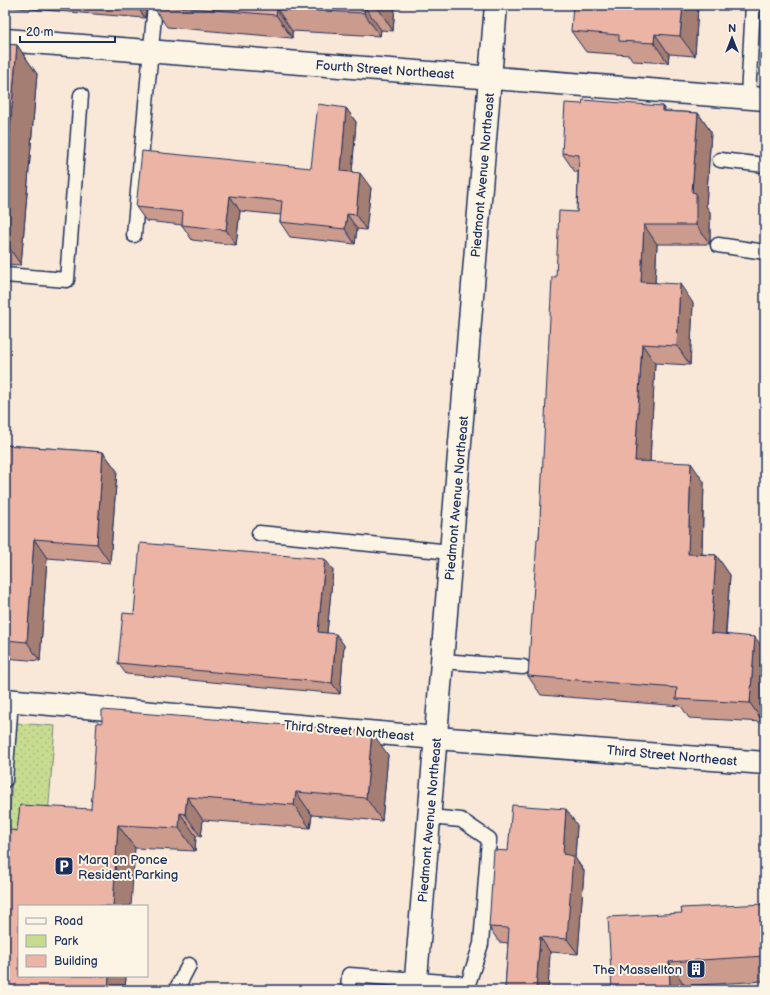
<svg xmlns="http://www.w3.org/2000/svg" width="770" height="995" font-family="'Balsamiq Sans',sans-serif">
<defs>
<pattern id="green-dots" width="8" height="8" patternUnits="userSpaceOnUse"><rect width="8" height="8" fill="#c7dc91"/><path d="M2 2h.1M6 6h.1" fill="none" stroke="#aabd7f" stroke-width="1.8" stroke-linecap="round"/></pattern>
</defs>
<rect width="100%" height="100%" fill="#f9e8d8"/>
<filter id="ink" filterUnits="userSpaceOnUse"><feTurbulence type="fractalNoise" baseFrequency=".025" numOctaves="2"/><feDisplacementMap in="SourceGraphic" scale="8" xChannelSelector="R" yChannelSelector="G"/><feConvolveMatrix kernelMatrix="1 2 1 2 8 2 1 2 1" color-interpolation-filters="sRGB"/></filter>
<g filter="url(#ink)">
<!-- green -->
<path fill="url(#green-dots)" stroke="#718678" d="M16,723l39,3 -8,102 -39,7z"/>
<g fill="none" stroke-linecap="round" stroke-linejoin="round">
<!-- service casing -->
<g stroke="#1b2f5e" stroke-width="17">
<path id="service" d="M748,97l5,-92
M720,160l45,5
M134,235l21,-230
M718,245l47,7
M5,275l62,5 14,-185
M259,533l192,19
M442,661l81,6
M5,780l6,-79
M430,817l31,3 28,19 -8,105 -14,43
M176,990l13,-25
M348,990l1,-15 109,8 11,7"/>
</g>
<!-- minor casing -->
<g stroke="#1b2f5e" stroke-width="25">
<path id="minor" d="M5,40l760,59
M5,700l431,38 329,25"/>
</g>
<!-- secondary casing -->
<g stroke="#1b2f5e" stroke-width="25">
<path id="secondary" d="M415,990l81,-985"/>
</g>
<!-- service -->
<use href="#service" stroke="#fcf5e5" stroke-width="14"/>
<!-- minor -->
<use href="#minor" stroke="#fcf5e5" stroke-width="22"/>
<!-- secondary -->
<use href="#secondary" stroke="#fcf5e5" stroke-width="22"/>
</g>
<!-- wall -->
<path fill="#cb9b8d" stroke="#1b2f5e" d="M5,5h142l-2,13 -140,-11z
M152,5h243l-2,26 -12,-1 -1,6 -88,-5v7l-125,-11z
M698,5l-3,51 -26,-2 -1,9 -35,-2 -4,-6 -43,-3 -15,-21z
M5,44l12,1 20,29 -16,191 -16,-1z
M662,106l4,5 32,2 13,19 -5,74 4,6v32h-53l-2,38 38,21 -3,62 -35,-2 -5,98 54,21 -2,72 14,1 14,20 -4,59 39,17v50l-2,21 -74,-4 -8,-12 -140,-11 -13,-19 11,-137 17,-262 21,-65 1,-40h-3l-13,-19z
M346,108l10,14 -4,50 19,16 -5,42 -9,-1 -2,15 -65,-7 -10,-15 1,-7 -41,-4 -4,34 -44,-5 -10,-15 -36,-4 -10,-14 175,-39z
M5,445l98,7 14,19 -7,92 -63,-5 -7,103 -35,-3z
M333,570l-6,63 17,12 -4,49 -214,-20 -8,-11 16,-49z
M388,755l-6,66 -70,-6 -2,13 -107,-8 -2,17 -5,-1 -1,15 -60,-3 -116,128h107l-1,14h-120l12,-159 74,-22z
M577,825l-2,33 9,13 -6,83 -28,-2 -2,38h-43l3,-47 -9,-1 -10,-15 19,-76z
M765,904v77l-153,9 70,-77z"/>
<!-- shaded-wall -->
<path fill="#a57e73" stroke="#1b2f5e" d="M136,5h11l-2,13z
M378,5h17l-2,26 -15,-23z
M683,5h15l-3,51 -15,-20z
M365,7l16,23 -1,6 -16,-23z
M277,9l15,22v7l-16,-23z
M655,34l14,20 -1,9 -14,-20z
M17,45l20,29 -16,191 -16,-23v-54z
M662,106l13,19 -13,-14z
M346,108l10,14 -5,64 -10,-15z
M698,113l13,19 -5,74 4,6v32l-14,-19 -4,-33z
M360,173l11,15 -5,42 -10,-15z
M230,196l10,15 -4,34 -10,-15z
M347,214l10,15 -2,15 -10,-15z
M644,225l13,19 -3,57 -13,-19z
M680,284l13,19 -3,62 -13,-19z
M642,344l13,19 -6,117 -14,-19z
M103,452l14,19 -7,92 -13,-19z
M691,463l13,19 -3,91 -13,-19z
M34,539l13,19 -7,103 -13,-19z
M716,555l14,20 -6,77 -13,-19z
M325,559l8,11 -7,73 -8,-11z
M336,634l8,11 -4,49 -8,-11z
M755,637l10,14v50l-2,21 -13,-19z
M372,732l16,23 -6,66 -16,-23z
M296,792l16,23 -2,13 -16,-23z
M187,797l16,23 -2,17 -16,-23z
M566,809l11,16 -2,33 9,13 -6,83 -11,-15 -4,-85z
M180,813l16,23 -1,15 -16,-23z
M118,825l17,23 -4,58h-18z
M540,937l10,15 -2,38h-12z
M669,962l16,24 1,4h-16z
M109,976h17l-1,14h-17z"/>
<!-- building -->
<path fill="#ecb4a4" stroke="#1b2f5e" d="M154,5h224v3l-13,-1 -1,6 -87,-4 -1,6z
M573,5h110l-3,31 -25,-2 -1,9 -35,-2v-6l-48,-4z
M5,44l12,1 -12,143z
M583,100l79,6v5l36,2 -6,79 4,1v32h-52l-3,57 39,2 -3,62 -35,-2 -7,117 56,2 -3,91 28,1 -5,78 44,4 -5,66 -74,-4 1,-11 -149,-12 9,-137h2l13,-262h4l3,-66 18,1 2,-57 -17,-2 3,-50 17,1z
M318,104l28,4 -5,63 19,2 -4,42 -9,-1 -2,15 -65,-7 2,-21 -52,-5 -4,34 -44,-5 1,-13 -47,-5 6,-56 169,17z
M5,445l98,7 -6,92 -63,-5 -7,103 -22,-2z
M140,543l185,16 -7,73 18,2 -4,49 -214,-20 5,-50 11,1z
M102,710l270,22 -6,66 -70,-6 -2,13 -107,-8 -2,17 -5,-1 -1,15 -61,-3 -5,81h-94v70h90l-1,14h-103v-161l12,2 3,-26 71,4 6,-87 5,1z
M512,805l54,4 -3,45 10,2 -6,83 -27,-2 -4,53h-31l4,-62 -20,-1 5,-77 14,1z
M765,904v52l-96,6 1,28h-58l-4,-73 74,-4 -1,-5z"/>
</g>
<!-- icons -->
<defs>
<g id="parking-square" transform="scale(1)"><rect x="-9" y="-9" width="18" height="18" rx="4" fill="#1b2f5e" stroke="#fcf5e5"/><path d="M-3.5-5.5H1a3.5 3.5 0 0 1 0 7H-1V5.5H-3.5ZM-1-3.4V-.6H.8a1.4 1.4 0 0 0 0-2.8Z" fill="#fff"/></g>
<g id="building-square" transform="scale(1)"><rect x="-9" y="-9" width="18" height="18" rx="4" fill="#1b2f5e" stroke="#fcf5e5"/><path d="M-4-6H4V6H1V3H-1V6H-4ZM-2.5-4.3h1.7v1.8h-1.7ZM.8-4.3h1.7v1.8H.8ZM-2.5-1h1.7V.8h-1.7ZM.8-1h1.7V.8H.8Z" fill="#fff"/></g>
</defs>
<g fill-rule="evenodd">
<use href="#parking-square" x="64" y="866"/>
<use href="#building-square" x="696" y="969"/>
</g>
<g text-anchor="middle" stroke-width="4" stroke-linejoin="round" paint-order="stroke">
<!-- street labels -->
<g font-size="13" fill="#1b2f5e" stroke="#fcf5e5">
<text transform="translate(385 69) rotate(4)" y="5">Fourth Street Northeast</text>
<text transform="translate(482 175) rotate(-85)" y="5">Piedmont Avenue Northeast</text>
<text transform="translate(456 498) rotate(-85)" y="5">Piedmont Avenue Northeast</text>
<text transform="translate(349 730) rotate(5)" y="5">Third Street Northeast</text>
<text transform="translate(672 755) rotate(5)" y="5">Third Street Northeast</text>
<text transform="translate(429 820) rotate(-85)" y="5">Piedmont Avenue Northeast</text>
</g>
<!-- poi labels -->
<g font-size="13" fill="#1b2f5e" stroke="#fcf5e5" text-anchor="start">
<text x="78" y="864">Marq on Ponce<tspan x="78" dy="15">Resident Parking</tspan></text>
<text x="682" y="974" text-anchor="end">The Massellton</text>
</g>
</g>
<!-- margin -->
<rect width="770" height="995" fill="none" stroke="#fcf5e5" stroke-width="20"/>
<rect x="10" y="10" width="750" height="975" fill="none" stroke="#1b2f5e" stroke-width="1.5" filter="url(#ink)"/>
<!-- legend -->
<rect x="18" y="905" width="130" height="72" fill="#fcf5e5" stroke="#a2a6af"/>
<rect x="26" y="918" width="20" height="6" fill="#fcf5e5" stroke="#a2a6af"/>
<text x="54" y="925" font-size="12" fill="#1b2f5e">Road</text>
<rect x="26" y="935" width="20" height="12" fill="#c7dc91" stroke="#a2a6af"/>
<text x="54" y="945" font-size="12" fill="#1b2f5e">Park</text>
<rect x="26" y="955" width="20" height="12" fill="#ecb4a4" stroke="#a2a6af"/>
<text x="54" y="965" font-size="12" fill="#1b2f5e">Building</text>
<!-- north arrow -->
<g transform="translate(732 38)" stroke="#fcf5e5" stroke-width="3" paint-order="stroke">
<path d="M0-3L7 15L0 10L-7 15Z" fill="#1b2f5e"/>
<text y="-6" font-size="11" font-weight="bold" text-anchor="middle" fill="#1b2f5e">N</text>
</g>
<!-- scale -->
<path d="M20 36v6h95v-6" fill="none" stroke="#1b2f5e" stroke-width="2"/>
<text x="26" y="36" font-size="12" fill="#1b2f5e" stroke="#fcf5e5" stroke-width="3" paint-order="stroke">20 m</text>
</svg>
